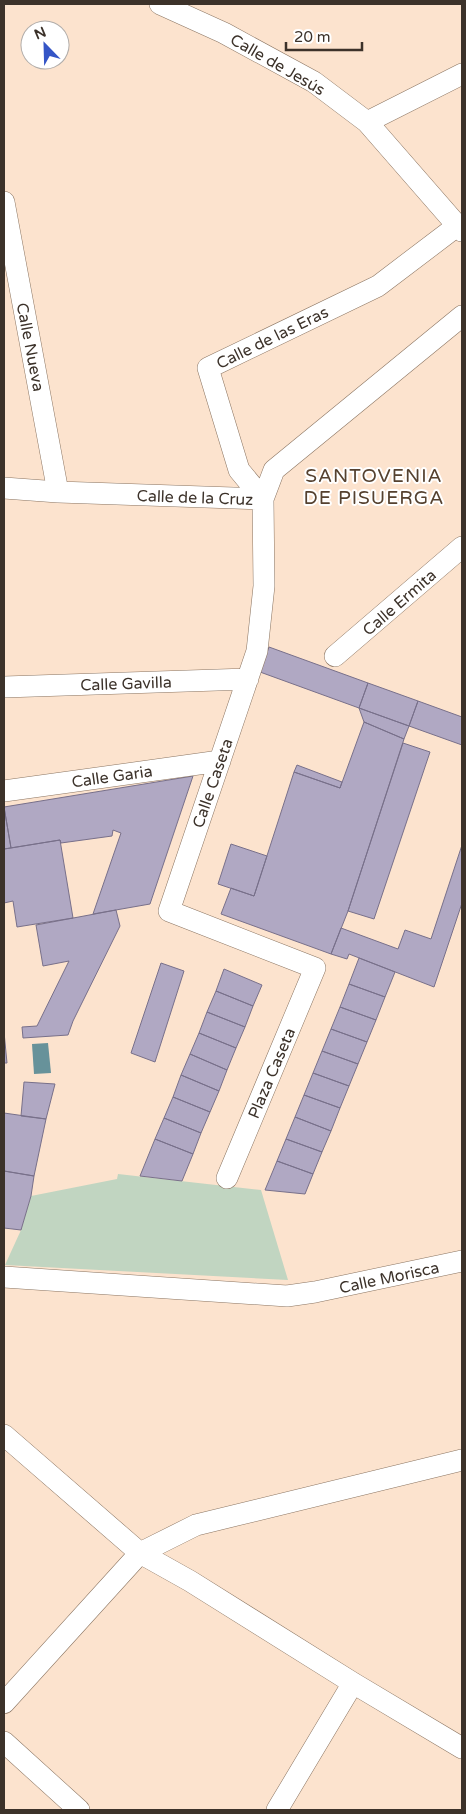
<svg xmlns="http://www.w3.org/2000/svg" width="466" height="1814" font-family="'Varela Round',sans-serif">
<rect width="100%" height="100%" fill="#fce3ce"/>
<!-- green -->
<path fill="#c1d5c1" d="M118,1174l143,16 27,90 -283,-15 16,-35 10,-34 86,-17z"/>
<!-- water -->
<path fill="#67929a" d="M48,1043l3,30 -17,1 -2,-30z"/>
<!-- building -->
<path fill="#b0a8c3" stroke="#78708a" d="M269,647l99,36 -9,25 -99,-36z
M368,683l50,18 -9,25 -50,-18z
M418,701l44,16v28l-53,-19z
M359,708l50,18 -5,13 -40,-17z
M364,722l40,17 -56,172 -17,43 -110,-40 10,-26 23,8 40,-124 46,16z
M403,743l27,9 -56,167 -26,-8z
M297,765l45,17 -2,6 -46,-16z
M193,776l-43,128 -57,10 28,-81 -8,-3 -1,6 -51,7 -1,-3 -49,8 -7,-41z
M4,807l7,41 -7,1z
M60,840l13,78 -56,9 -4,-26 -9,2v-54z
M231,844l36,12 -13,40 -36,-12z
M462,845v58l-28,84 -85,-33 -2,5 -16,-5 10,-26 57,21 7,-19 26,9z
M116,910l4,16 -47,95 -5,14 -45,3 -1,-11 15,-1 32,-65 -26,5 -7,-41z
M359,958l36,14 -10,25 -36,-13z
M161,963l23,8 -29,91 -24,-9z
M224,969l38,16 -9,21 -37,-15z
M349,984l36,13 -9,23 -36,-13z
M216,991l37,15 -8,21 -38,-15z
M340,1007l36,13 -9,22 -36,-13z
M207,1012l38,15 -9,21 -37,-15z
M331,1029l36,13 -9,22 -36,-13z
M4,1032l3,31h-3z
M199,1033l37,15 -9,22 -37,-16z
M322,1051l36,13 -9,22 -36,-13z
M190,1054l37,16 -8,21 -38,-16z
M313,1073l36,13 -9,22 -36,-13z
M181,1075l38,16 -9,21 -37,-15z
M24,1082l31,2 -9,35 -25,-3z
M304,1095l36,13 -9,23 -36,-14z
M173,1097l37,15 -9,21 -37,-15z
M4,1113l42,6 -12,57 -30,-5z
M295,1117l36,14 -9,21 -36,-13z
M164,1118l37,15 -8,21 -38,-15z
M155,1139l38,15 -11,27 -42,-5z
M286,1139l36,13 -9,22 -36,-13z
M277,1161l36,13 -8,20 -40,-4z
M4,1171l30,5 -3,20 -10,34 -17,-2z"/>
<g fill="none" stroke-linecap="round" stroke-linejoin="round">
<!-- street casing -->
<g stroke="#8b7562" stroke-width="22">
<path id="street" d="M160,4l64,29 90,49 53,40 95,109
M367,122l95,-48
M4,202l54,290
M4,488l54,4 205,7 11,-29 188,-154
M335,656l127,-109
M4,687l244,-8
M4,791l216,-30
M227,1178l88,-210 -146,-57 88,-260 7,-65 -1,-87 -24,-29 -31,-102 170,-82 79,-60
M4,1277l283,19 28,-4 147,-31
M4,1435l136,118 50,28 163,102 109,65
M4,1703l136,-150 56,-28 266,-65
M4,1742l75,68
M277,1810l76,-127"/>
</g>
<!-- street -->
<use href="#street" stroke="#fff" stroke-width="21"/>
</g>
<g text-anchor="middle" stroke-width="4" stroke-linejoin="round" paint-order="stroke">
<!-- street labels -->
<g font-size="16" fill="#3c322a" stroke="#fff">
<text transform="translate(278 64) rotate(30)" y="6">Calle de Jesús</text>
<text transform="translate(272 337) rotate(-26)" y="6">Calle de las Eras</text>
<text transform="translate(31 347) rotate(79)" y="6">Calle Nueva</text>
<text transform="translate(195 497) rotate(2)" y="6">Calle de la Cruz</text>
<text transform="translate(399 602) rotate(-41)" y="6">Calle Ermita</text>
<text transform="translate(126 683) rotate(-2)" y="6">Calle Gavilla</text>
<text transform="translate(112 776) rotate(-8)" y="6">Calle Garia</text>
<text transform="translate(212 783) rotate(-71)" y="6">Calle Caseta</text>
<text transform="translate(271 1073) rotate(-67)" y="6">Plaza Caseta</text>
<text transform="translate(389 1277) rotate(-12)" y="6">Calle Morisca</text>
</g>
<!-- quarter labels -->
<g font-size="19" letter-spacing="1" fill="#55412f" stroke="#fff">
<text x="374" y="482">SANTOVENIA<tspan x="374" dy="22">DE PISUERGA</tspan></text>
</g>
</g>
<!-- border -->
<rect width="466" height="1814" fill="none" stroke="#3c322a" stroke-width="10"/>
<!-- north arrow -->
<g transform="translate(45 45) rotate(337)"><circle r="24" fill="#ffffff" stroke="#b1adaa"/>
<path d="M0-4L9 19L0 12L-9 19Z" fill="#3555c6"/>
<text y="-8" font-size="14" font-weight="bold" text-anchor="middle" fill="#3c322a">N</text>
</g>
<!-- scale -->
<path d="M286 42v8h76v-8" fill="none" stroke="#3c322a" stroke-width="2.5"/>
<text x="294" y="42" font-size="15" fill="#3c322a" stroke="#ffffff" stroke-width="4" paint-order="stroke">20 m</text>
</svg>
